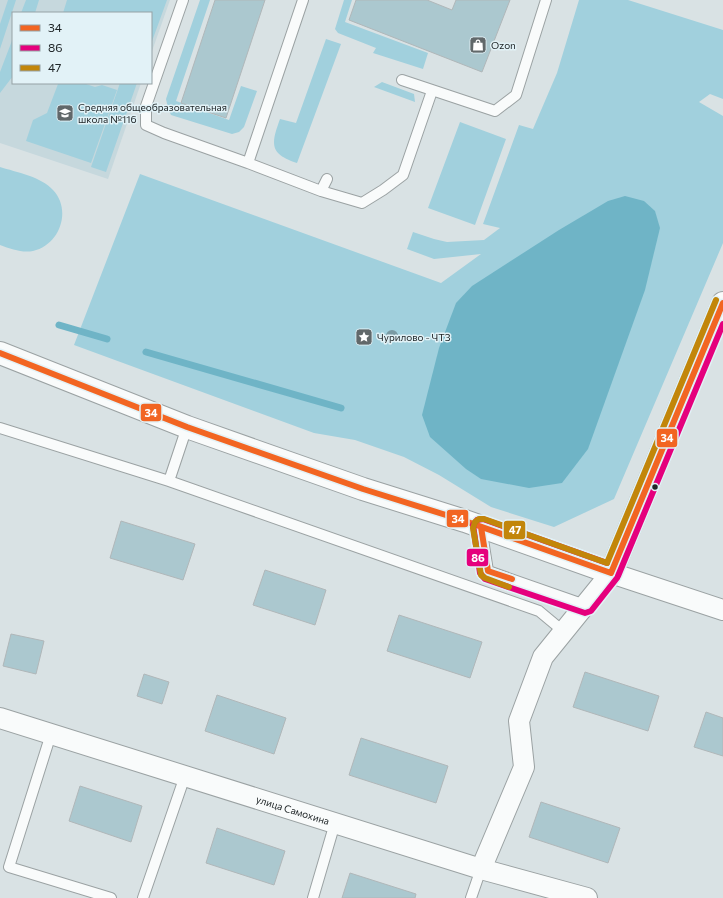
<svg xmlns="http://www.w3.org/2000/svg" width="723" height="898" font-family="Commissioner,sans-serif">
<rect width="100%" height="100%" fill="#d9e2e4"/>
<!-- built -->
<path fill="#c6d8dd" d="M0,0h170l-19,54v-41h-138v70h128l-33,96 -108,-36z"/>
<!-- green -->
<path fill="#a1d0dd" d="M8,0h8l-16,49v-25z
M26,0h13l-4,13h-14z
M67,0h100l-16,44v-31h-88z
M200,0h10l-34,101 53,19 12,-34 16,5 -13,36 -5,5 -7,2 -61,-19 -3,-7 -2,-9z
M344,0h8l-7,22 83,31 -5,16 -50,-16 3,-5 -38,-15 -3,-4z
M579,0h49l95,30v69l-13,-5 -11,8 24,14v127l-109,256 -60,28 -63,-20 -52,-32 -35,-18 -49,-17 -41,-7 -240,-88 66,-171 301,109 40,-29 -47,5 -27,-10 6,-17 21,7 13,3 37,-2 16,-12 -17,-4 36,-99 14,4 24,-56z
M13,38v38l-13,17v-21z
M326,39l15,5 -44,119c-28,-9 -26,-19 -17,-44l16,4z
M382,82l32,12 1,8 -41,-15z
M60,83h23l12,4 7,-2 15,5 -26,73 -65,-22 7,-21 14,-7 11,-29z
M120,83h17l-31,89 -15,-5z
M460,122l46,17 -31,86 -47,-17z
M0,167c16,5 42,10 53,23 19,20 7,55 -20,61 -11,2 -22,-2 -33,-6z"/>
<!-- water -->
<path fill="#6fb4c6" d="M625,196l19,5 11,10 5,17 -15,62 -57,159 -26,34 -33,5 -48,-9 -15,-10 -36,-32 -8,-22 17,-67 17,-45 16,-17 87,-56 49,-29z"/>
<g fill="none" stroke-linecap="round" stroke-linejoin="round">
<!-- stream -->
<path stroke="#6fb4c6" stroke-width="7" d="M59,325l48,14
M146,352l195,56"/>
</g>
<!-- building -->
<path fill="#abc8cf" stroke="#b0b7b9" d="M215,0h50l-39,118 -45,-15z
M356,0h71l25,10 4,-10h54l-28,72 -133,-52z
M121,521l74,23 -12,36 -73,-22z
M265,570l61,20 -11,35 -62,-20z
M399,615l83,27 -12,36 -83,-27z
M11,634l33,7 -8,33 -33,-8z
M585,672l74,24 -11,35 -75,-24z
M144,674l25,8 -7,22 -25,-8z
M217,695l69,23 -12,36 -69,-23z
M706,712l17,6v38l-29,-9z
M361,738l87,28 -12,37 -87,-28z
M80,786l62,20 -11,36 -62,-21z
M541,802l79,26 -12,35 -79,-26z
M217,828l68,23 -11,34 -68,-22z
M350,873l66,21 -1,4h-73z"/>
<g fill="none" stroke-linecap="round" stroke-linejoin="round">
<!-- lane casing -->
<g stroke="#9ba2a3" stroke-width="12">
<path id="lane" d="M183,0l-37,106v19l18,8 84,30 73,28 41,12 21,-13 20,-15 29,-84
M402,80l93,31 21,-16 30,-95
M248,163l55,-163
M321,191l6,-12
M0,428l169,53 370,130 24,20
M169,481l18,-54
M481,527l7,44 97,34
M51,734l-42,133 102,31
M143,898l42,-122
M313,898l22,-75
M471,898l10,-29"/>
</g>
<!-- street casing -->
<g stroke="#9ba2a3" stroke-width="22">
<g id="street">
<path id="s1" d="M0,718l481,151 106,29"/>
<path d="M481,869l43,-102 -5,-46 24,-64 68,-84 112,37"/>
</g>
</g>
<!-- secondary casing -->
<g stroke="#9ba2a3" stroke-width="24">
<path id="secondary" d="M0,353l187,74 176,62 102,32 146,52 112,-270"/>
</g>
<!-- lane -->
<use href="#lane" stroke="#f9fbfb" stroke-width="10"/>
<!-- street -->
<use href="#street" stroke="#f9fbfb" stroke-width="20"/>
<!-- secondary -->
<use href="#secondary" stroke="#f9fbfb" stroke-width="22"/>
<!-- bus-1 casing -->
<g stroke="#e2f2f7" stroke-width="9">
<path id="bus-1" d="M0,353l187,74 176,62 102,32 146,52
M481,527l7,44 24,8
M611,573l112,-270"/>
</g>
<!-- bus-2 casing -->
<g stroke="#e2f2f7" stroke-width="9">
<path id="bus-2" d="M607,563l-124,-44 -6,1 -4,5 7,48 5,6 100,34 6,-2 26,-33
M618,576l105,-252"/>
</g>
<!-- bus-3 casing -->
<g stroke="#e2f2f7" stroke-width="9">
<path id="bus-3" d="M509,587l-24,-9 -4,-3 -8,-47 2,-6 4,-3h5l123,44 109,-263"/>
</g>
<!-- bus-1 -->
<use href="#bus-1" stroke="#f26522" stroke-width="6"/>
<!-- bus-2 -->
<use href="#bus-2" stroke="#e5007d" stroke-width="6"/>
<!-- bus-3 -->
<use href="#bus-3" stroke="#c2860a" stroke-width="6"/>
</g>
<!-- trees -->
<circle fill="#7a9aa3" cx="392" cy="336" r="6"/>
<!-- icons -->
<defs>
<g id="shop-square" transform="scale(0.9)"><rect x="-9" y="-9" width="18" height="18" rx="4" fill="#61686a" stroke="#e2f2f7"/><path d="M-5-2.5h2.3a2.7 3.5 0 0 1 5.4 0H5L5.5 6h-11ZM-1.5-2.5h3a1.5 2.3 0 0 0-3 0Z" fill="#fff"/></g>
<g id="school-square" transform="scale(0.9)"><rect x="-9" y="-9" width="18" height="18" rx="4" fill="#61686a" stroke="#e2f2f7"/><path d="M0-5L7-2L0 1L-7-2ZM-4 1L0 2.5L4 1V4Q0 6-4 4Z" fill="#fff"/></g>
<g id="sight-square" transform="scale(0.9)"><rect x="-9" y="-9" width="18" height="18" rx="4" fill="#61686a" stroke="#e2f2f7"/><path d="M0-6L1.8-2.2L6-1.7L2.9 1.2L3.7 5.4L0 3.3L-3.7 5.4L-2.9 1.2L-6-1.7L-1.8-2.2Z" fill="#fff"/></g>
</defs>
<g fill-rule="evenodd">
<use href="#shop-square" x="478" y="45"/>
<use href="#school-square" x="65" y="113"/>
<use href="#sight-square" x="364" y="337"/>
</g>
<!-- markers -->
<circle fill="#212729" stroke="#e2f2f7" stroke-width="1.5" cx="655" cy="487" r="3.5"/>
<g text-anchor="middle" stroke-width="3" stroke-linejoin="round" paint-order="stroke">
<!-- poi labels -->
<g font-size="10" fill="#212729" stroke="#e2f2f7" text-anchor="start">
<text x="491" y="49">Ozon</text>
<text x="78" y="111">Средняя общеобразовательная<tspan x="78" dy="12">школа №116</tspan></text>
<text x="377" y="341">Чурилово - ЧТЗ</text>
</g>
<!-- street labels -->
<g font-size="10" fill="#212729" stroke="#e2f2f7">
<text dy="4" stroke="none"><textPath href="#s1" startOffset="307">улица Самохина</textPath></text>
</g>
</g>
<g stroke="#e2f2f7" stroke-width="1.5">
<rect x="140" y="403" width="22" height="19" rx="4" fill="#f26522"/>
<rect x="656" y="428" width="22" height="20" rx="4" fill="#f26522"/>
<rect x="446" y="509" width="23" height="19" rx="4" fill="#f26522"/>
<rect x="503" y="520" width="23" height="20" rx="4" fill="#c2860a"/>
<rect x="466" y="548" width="23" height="19" rx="4" fill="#e5007d"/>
</g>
<g font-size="11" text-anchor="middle" font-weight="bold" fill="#fff">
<text x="151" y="417">34</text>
<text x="667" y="442">34</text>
<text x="458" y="523">34</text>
<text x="515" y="534">47</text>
<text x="478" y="562">86</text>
</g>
<!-- legend -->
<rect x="12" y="12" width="140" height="72" fill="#e2f2f7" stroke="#95a1a5"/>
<rect x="20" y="25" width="20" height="6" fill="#f26522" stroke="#95a1a5"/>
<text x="48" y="32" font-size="12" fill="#212729">34</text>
<rect x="20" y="45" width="20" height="6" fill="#e5007d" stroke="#95a1a5"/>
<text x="48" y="52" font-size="12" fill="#212729">86</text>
<rect x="20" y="65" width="20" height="6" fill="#c2860a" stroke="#95a1a5"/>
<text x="48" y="72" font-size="12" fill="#212729">47</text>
</svg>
